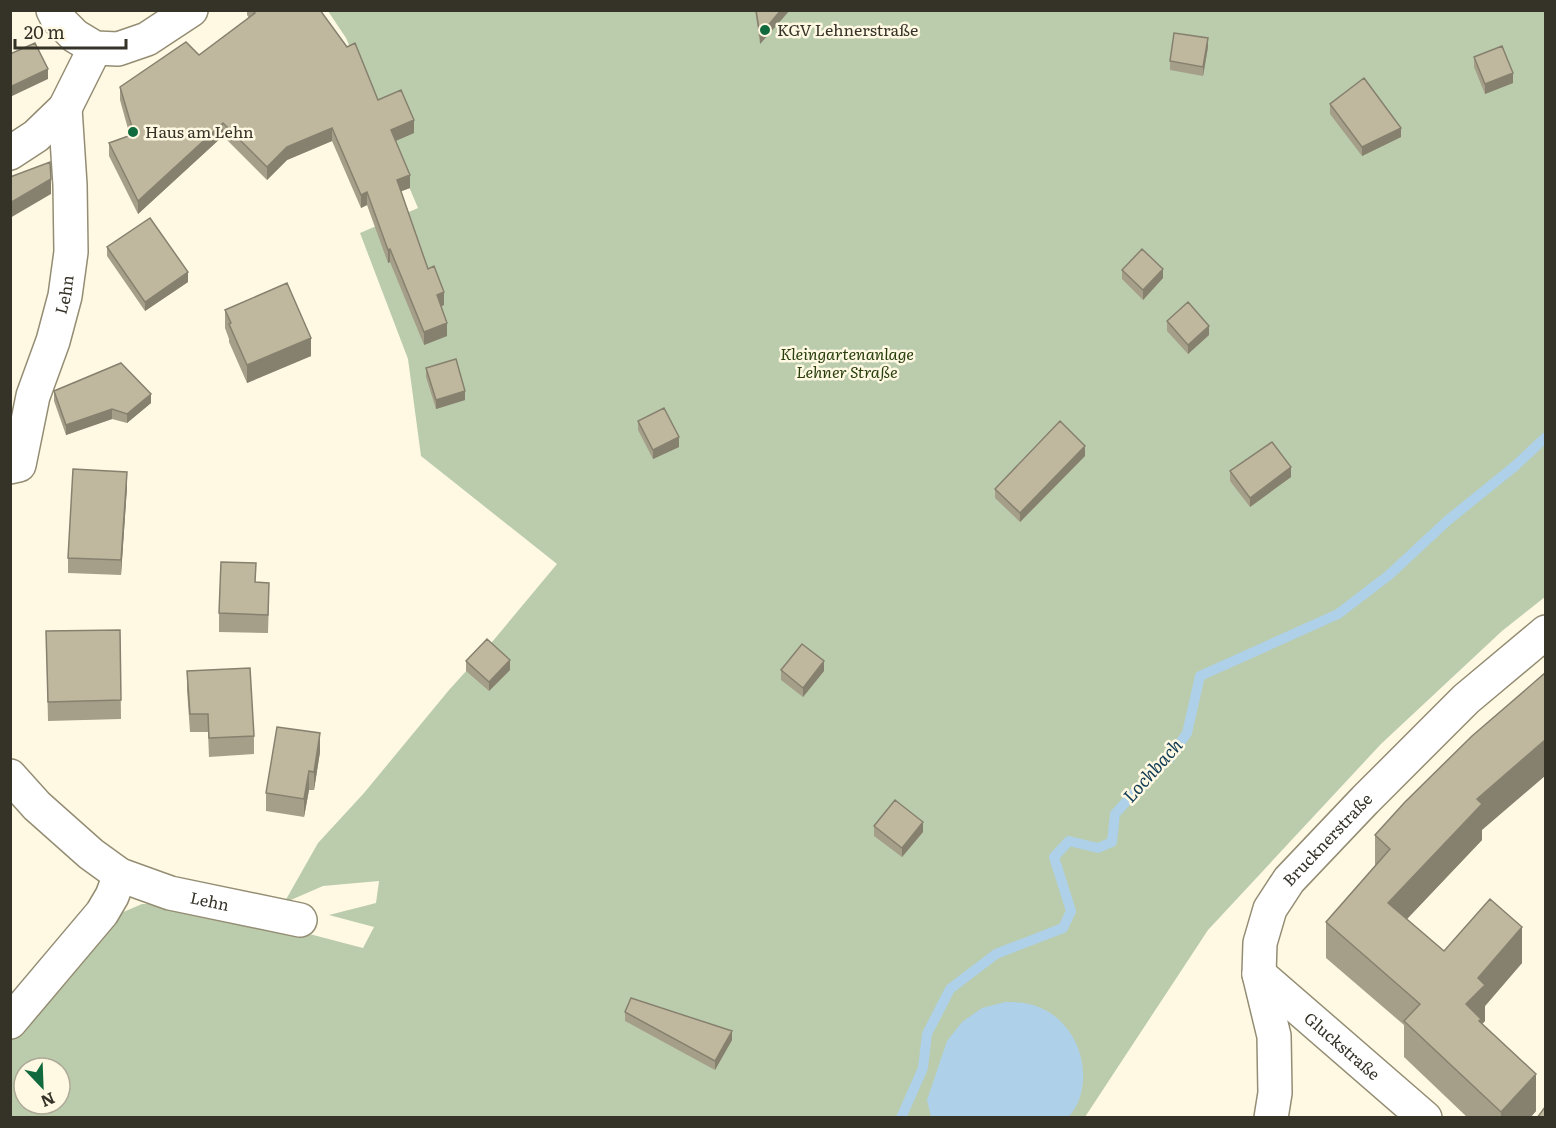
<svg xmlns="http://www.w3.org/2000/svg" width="1556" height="1128" font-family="Literata,serif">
<rect width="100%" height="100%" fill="#fff9e3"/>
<!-- green -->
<path fill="#bbccac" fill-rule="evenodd" d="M328,11h1217v586l-43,34 -121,113 -173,186 -123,187 -1074,1v-77l81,-97 29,-31 21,-9h17l139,27 65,17 11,-21 -45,-12 47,-12 3,-22 -56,5 -39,17 34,-60 46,-50 85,-103 38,-42 70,-84 -136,-108 -13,-97 -48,-126 58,-25 -72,-170zM24,1068h36v36h-36z"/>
<!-- water -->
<path fill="#aed0e8" d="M1005,1002c8,0 16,0 24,2 40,9 63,54 51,93 -2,7 -7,14 -11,20h-138l-4,-17 20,-59 15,-19 20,-14z"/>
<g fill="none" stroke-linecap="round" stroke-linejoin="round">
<!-- stream -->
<path stroke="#aed0e8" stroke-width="10" d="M901,1118l22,-50 4,-34 23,-45 46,-35 67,-26 8,-17 -17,-54 15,-16 29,7 14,-6 3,-28 35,-39 20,-17 17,-25 13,-57 138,-62 51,-39 58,-54 68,-55 31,-29"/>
<!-- minor casing -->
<g stroke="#948d74" stroke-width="36">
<g id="minor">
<path d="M53,10l4,8 18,18 20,12 23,1 29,-10 44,-29"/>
<path d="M10,153l26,-17 29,-28 30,-60"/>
<path id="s1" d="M10,467l9,-2 14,-69 20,-55 12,-45 6,-44 -1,-67 -5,-77"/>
<path id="s2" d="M10,776l27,30 54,48 29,21 50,18 130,27"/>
<path id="s3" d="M1259,974l166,144"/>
<path d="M10,1022l92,-109 10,-17 8,-21"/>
<path id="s4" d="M1271,1118l4,-25 -1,-57 -15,-62 1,-31 10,-34 19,-29 76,-80 101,-101 80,-67"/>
</g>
</g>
<!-- minor -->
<use href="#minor" stroke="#fff" stroke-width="33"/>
</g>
<!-- wall -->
<path fill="#a59e88" d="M247,10h73l58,90 36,33 -19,8 15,47 -9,3 27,78 16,36 -3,2 6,29 -23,9 -34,-83 -2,1 -21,-58 -6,3 -29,-67 -45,19 -20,20 -44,-44 -85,78 -29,-58v-13l21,-7 -10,-36v-13l79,-32 50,-37 -2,-3z
M755,10h35l-30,34z
M1208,47l-5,29 -33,-6v-9z
M1474,57l39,26 -28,11 -11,-27z
M1330,104l71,33 -39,19 -32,-42z
M107,247l81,35 -43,29 -38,-55z
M1122,270l41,8 -20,22 -21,-21z
M225,310l86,46 -64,27 -18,-41v-3l-4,-11z
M1167,321l42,14 -21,19 -21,-23z
M426,368l39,32 -29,9 -10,-32z
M54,391l97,12 -24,20 -15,-4 -46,16 -12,-34z
M638,421l41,26 -26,12 -15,-29z
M1085,456l-65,66 -25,-24v-9z
M1230,471l61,6 -41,30 -20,-26z
M127,487l-6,88 -53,-2v-15z
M256,582l13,19 -1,32 -49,-1v-19z
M120,630l1,89 -73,2 -2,-90z
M466,661l44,9 -21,21 -23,-20z
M781,670l43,1 -21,26 -22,-17z
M187,671l67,65v18l-45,3 -1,-25h-18l-3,-42z
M320,752l-6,38h-5l-5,27 -38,-6v-18z
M874,826l49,6 -21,25 -28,-21z
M1482,830v10l-75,79 37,32 78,12 -37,43v15l-3,3 54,87 -6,7h-62l-64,-61v-32l-78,-67v-36l49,-56v-31z
M625,1012l107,28 -17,30 -90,-49z"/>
<!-- shaded-wall -->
<path fill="#86816f" d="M781,10h9l-30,34v-9z
M1208,38v9l-5,29v-9z
M48,69v10l-38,18v-10z
M1513,73v10l-28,11v-10z
M414,120v13l-23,10v-13z
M223,123v13l-85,78v-13z
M332,128v13l-45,19 -20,20v-13l20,-20z
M1401,128v9l-39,19v-9z
M410,175v13l-13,5v-13z
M51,179v15l-41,24v-15z
M367,192v13l-6,3v-13z
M390,249v13l-2,1v-13z
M1163,269v9l-20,22v-10z
M188,272v10l-43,29v-9z
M444,292v13l-7,3v-13z
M447,323v13l-23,9v-13z
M1209,326v9l-21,19v-9z
M311,338v18l-64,27v-18z
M465,391v9l-29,9v-9z
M151,394v9l-24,20v-9z
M112,409v10l-46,16v-10z
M679,437v10l-26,12v-9z
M1085,446v10l-65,66v-9z
M1291,467v10l-41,30v-9z
M127,472v15l-6,88v-15z
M510,660v10l-21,21v-9z
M824,661v10l-21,26v-9z
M320,733v19l-6,38v-18z
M1545,740v36l-63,54v10l-94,99v-36l89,-104z
M309,771v19l-5,27v-18z
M923,822v10l-21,25v-9z
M1522,927v36l-37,43v15l-4,4 -15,-21 12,-26z
M732,1031v9l-17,30v-9z
M1536,1074v37l-6,7h-29v-6z"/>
<!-- building -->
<path fill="#c0b89e" stroke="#86816f" stroke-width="1.5" d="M253,10h67l27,37 8,-4 23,57 23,-10 13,30 -23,10 19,45 -13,5 31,89 6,-3 10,26 -7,3 10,28 -23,9 -34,-83 -2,1 -21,-58 -6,3 -29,-67 -45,19 -20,20 -44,-44 -85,78 -29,-58 25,-9 -14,-47 66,-45 13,13 56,-42z
M756,10h25l-21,25z
M1174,33l34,5 -5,29 -33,-6z
M35,43l13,26 -38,18v-33z
M1502,46l11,27 -28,11 -11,-27z
M1364,78l37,50 -39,19 -32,-43z
M50,162l1,17 -41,24v-26z
M150,218l38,54 -43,30 -38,-55z
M1142,249l21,20 -20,21 -21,-20z
M287,283l24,55 -64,27 -18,-41 2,-1 -6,-13z
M1188,302l21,24 -21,19 -21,-24z
M456,359l9,32 -29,9 -10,-32z
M121,363l30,31 -24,20 -15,-5 -46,16 -12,-34z
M664,408l15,29 -26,13 -15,-29z
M1060,421l25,25 -65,67 -25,-24z
M1272,442l19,25 -41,31 -20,-27z
M73,469l54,3 -6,88 -53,-2z
M221,562l35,1 -1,19 14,1 -1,32 -49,-2z
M120,630l1,70 -73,2 -2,-71z
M487,639l23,21 -21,22 -23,-21z
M802,644l22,17 -21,27 -22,-18z
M250,668l4,68 -45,2 -1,-24h-18l-3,-43z
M1545,673v67l-68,59 5,5 -94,99 56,48 46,-52 32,28 -44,51 7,7 -19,19 15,15 -2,2 57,53 -35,38 -97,-91 16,-17 -94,-82 64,-73 -15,-14 30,-33 67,-66z
M277,727l43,6 -6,39 -5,-1 -5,28 -38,-6z
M895,800l28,22 -21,26 -28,-22z
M631,998l101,33 -17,30 -90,-49z
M1545,1107v11h-8z"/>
<!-- markers -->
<g fill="#116a3d" stroke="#fff9e3" stroke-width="2">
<circle cx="765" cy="30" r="6"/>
<circle cx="133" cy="132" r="6"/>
</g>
<g text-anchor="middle" stroke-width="5" stroke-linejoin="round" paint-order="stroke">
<!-- poi labels -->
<g font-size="16" fill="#353228" stroke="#fff9e3" text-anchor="start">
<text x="777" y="36">KGV Lehnerstraße</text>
<text x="145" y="138">Haus am Lehn</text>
</g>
<!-- street labels -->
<g font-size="16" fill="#353228" stroke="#fff9e3">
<text dy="6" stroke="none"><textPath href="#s1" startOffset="186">Lehn</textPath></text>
<text dy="6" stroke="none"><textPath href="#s4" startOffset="303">Brucknerstraße</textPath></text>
<text dy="6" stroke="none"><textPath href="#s2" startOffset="242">Lehn</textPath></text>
<text dy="6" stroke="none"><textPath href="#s3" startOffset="110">Gluckstraße</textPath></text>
</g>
<!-- park labels -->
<g font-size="16" font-style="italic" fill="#283e0b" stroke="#fff9e3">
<text x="847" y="360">Kleingartenanlage<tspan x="847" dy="18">Lehner Straße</tspan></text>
</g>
<!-- water labels -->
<g font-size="18" font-style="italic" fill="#103b54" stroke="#fff9e3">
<text transform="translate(1153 771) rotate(-48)" y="6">Lochbach</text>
</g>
</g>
<!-- border -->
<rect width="1556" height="1128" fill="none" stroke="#353228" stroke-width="24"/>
<!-- north arrow -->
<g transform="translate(42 1086) rotate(157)"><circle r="28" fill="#fff9e3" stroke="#aea998" stroke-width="1.5"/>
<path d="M0-4.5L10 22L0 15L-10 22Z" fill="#116a3d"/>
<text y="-9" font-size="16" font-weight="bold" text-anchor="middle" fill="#353228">N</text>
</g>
<!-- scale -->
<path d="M15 39v9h111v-9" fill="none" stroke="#353228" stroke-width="3"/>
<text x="24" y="39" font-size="18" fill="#353228" stroke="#fff9e3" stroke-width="4.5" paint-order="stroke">20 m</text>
</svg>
